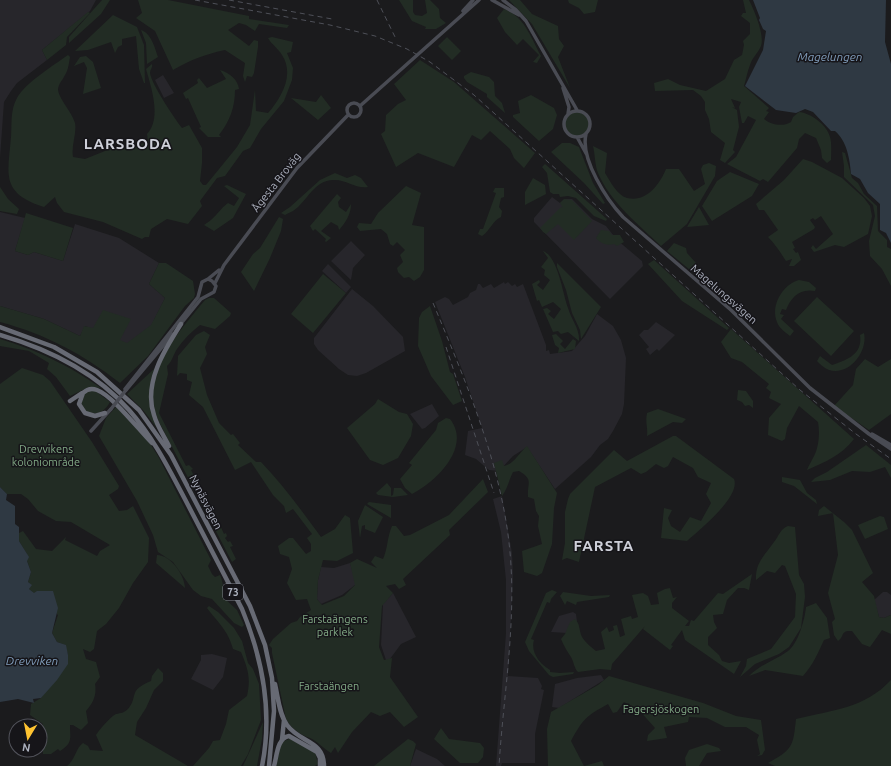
<svg xmlns="http://www.w3.org/2000/svg" width="891" height="766" font-family="Ubuntu,sans-serif">
<rect width="100%" height="100%" fill="#1b1b1d"/>
<!-- built -->
<path fill="#27262b" d="M0,0h96l-6,11 -48,39 5,10 -30,23 -6,8 -7,11 -4,56z
M163,75l11,18 -10,5 -9,-18z
M552,197l8,6 5,-4h7l20,20 14,7 11,14 25,21 1,5 -33,33 -76,-77v-4z
M0,212l25,6 -10,33 13,4 6,-3 29,9 12,-37 44,14 40,25 -10,21 16,14 -14,28 -24,18 -42,-18 -5,10 -36,-17 -44,-13z
M351,241l14,14 -12,13 -2,12 -20,-19z
M328,264l23,23 -5,6 -24,-22z
M504,282l1,2 3,-2 4,4 3,-2 2,3 6,-3 23,61v6l3,-1 1,4 22,-3 13,-15 12,-22 16,12 8,14 5,18 -2,46 -2,10 -9,17 -5,8 -8,6 -9,12 -36,32 -28,-42 -14,9 -14,15 -10,-1 -13,-11 -11,-4 3,-24 14,-3 -17,-51 -30,-75 10,-5 4,2 4,6 15,-8 2,-4 6,-3 2,-6h2l3,4 8,-4 3,4z
M352,289l21,17 30,31 2,14 -39,22 -9,3 -9,-1 -9,-6 -21,-19 -4,-6v-6z
M656,322l19,13 -16,16 -2,-2 -7,6 -4,-6 3,-2 -10,-12 5,-5h4z
M432,404l7,12 -14,12 -3,1 -12,-15z
M502,496l10,57 1,23 -5,100 30,2 4,8 -1,3 3,1 -9,44v29h-33l-1,3h-5l10,-133v-53l-5,-48 -8,-33z
M350,563l6,19 -1,3 -13,10 -21,9 -4,-5 1,-19 3,-13 13,1z
M883,592h4l4,3v20l-7,3 -5,-1 -5,-17z
M393,593l23,44 -15,7 -14,19 -6,-18 2,-41z
M573,612l3,2 1,8 -10,11 -16,-1 8,-16z
M212,654l15,4 -4,19 -10,13 -22,-11 10,-19v-5z
M601,675l3,5 -45,28 -7,-1 3,-23 22,-6z
M416,749l21,10 8,7h-35z"/>
<!-- green -->
<path fill="#222c24" d="M102,0h8l-9,14 -32,29v-6z
M138,0h30l81,16v3l40,6 -2,3 -28,-4 -4,7 -9,-6 -7,-2 -11,7 21,16 5,-6 4,1v6l-4,26 -2,4 -5,-1 -2,6 -2,-6 2,-13 -20,-13c-19,4 -35,10 -52,20l-18,-39 -19,-13 6,-5z
M399,0h14v12l2,3 7,1 5,-3 -2,-13h5l9,9 1,9 6,5 -10,6h-11l1,-2 -14,-6z
M509,0h11l12,14 26,12 1,13 5,7 -6,11 12,31 -38,-64z
M568,0h30l-3,12 -11,2 -5,-6 -10,-5z
M743,0h6c5,10 16,35 12,46 -3,7 -9,12 -11,19 -3,7 -4,15 -6,21l25,22 -3,3 3,1 -5,7c7,6 19,8 27,3l2,-5 6,-5c12,1 28,13 31,25 2,7 1,16 1,23l-4,3 -5,-5 -1,-8 -5,-12 -11,-5 -6,6 -2,9 -29,34 -5,-3 -3,2 -33,-17 9,-7 20,-37 -8,-4 -4,7h-2l-3,-16 2,-5 -10,-3 4,9 -3,-1 5,3 2,17 -6,23 2,2 -10,11 -5,-3 5,-17 -14,-11 -2,-13 -4,-9v-8l-4,-6 -8,-6 -38,1 -1,-8 14,-4 12,6 26,6 19,-12 9,-19 8,-5 2,-10 -1,-4 7,-7v-11l-9,-7 2,-3h3z
M504,9c21,8 27,29 37,47l-4,7 -4,-1 6,-7 -16,-16 -6,6 -12,-13 -8,-14z
M88,12l2,1 -23,24 -1,8 -19,15 -5,-10z
M113,15l24,12 7,18 1,38h-1l-5,-14 -3,-33 -14,3v6l-4,2 -3,6 -4,-11 -23,8 -13,1z
M141,30c10,3 14,18 17,27l-11,7 -1,-21z
M272,37l21,5 -2,10 -4,1 6,15 -1,12 -8,21 -23,28 -11,19 -7,3 -18,25 -8,2 -17,23 2,5 -14,18 -21,-5 -16,10 -2,8h-4l-3,2 -39,-17 -39,-10 -7,-9 -2,-6 -11,10c-44,-14 -36,-33 -33,-70 1,-12 -1,-27 6,-39 9,-16 36,-32 51,-43l2,2c-1,6 -2,14 -5,18 -3,6 -6,8 -7,14 0,9 14,23 17,34 2,10 -4,23 -2,34l12,2 35,-14c8,7 19,0 28,-4l-1,-7c15,-16 4,-47 -1,-65l6,-5c1,4 -2,5 -2,9 1,10 24,45 32,55l7,-3 13,23v15l-2,18 3,4h3l31,-38 13,-22 5,-35 1,21 12,2c13,-15 27,-38 14,-58 -4,-7 -10,-10 -14,-17z
M447,37l14,14 -9,9 -14,-14z
M86,56l7,6 8,26 -18,6 4,-26 -3,-6 -10,4 6,-9z
M420,60l34,22 81,71 -11,15 -10,-10 -4,-9 -20,-18 -9,9 -9,-5 -18,32 -36,-14 -22,14 -15,-33 4,-3 1,-16 12,-11 8,-4 -12,-16z
M220,70c10,3 18,10 19,19l-4,1c0,17 -5,31 -16,45l2,2h-13l-9,-9 2,-1 -13,-29 -2,1 -3,-6 15,-10 -1,-3 2,-2 8,10 19,-9z
M471,72l18,5 5,5 1,14 7,7 3,10 -18,-16v-3l-20,-12 -3,-4v-2z
M321,95l10,13 -13,12 -27,-22 25,4z
M531,95l23,13 3,7 -4,14 -14,12 -26,-24v-2l7,-2 -2,-12z
M565 124a12 12 0 1 1 24 0a12 12 0 1 1-24 0Z
M562,143h8l9,4 14,36 12,20 -2,1 -19,-21 -33,-31z
M593,146l14,7 -2,20c5,8 12,22 22,25 19,5 33,-14 39,-29h13l15,22 11,-7 -4,-15 2,-4 6,-2 7,3 -1,10 -28,48 -26,22c-22,-21 -51,-44 -63,-73 -3,-7 -3,-19 -5,-27z
M842,152l3,1 7,25 6,5 6,11 13,12 1,25 9,9v7l4,2v37l-9,-17 -12,-13 -1,-15 6,-25 -2,-11 -29,-28v-11z
M803,159l9,3 30,16 22,20 6,8 2,10 -4,18 -24,13 -9,-2 -21,7 -3,-4 2,-3 3,4 17,-15 -12,-18 -6,4 -2,-2 -3,2 5,7 -1,2 -22,13 3,6 -2,1 3,4 2,-1 3,8 -7,6h-5l3,-7 -6,2c-6,-9 -10,-16 -18,-24l10,-7 -14,-20h-5l-3,-6 28,-24z
M545,164l62,55 -1,2 -12,-5 -18,-18 -8,-2 -8,1 -1,-3h-6l-3,-2 -3,-19 -5,-6z
M730,172l29,12 -7,12 -40,25 -10,-15 15,-25z
M335,173l12,5 8,-3 6,3 7,9c-12,2 -21,-7 -33,-7 -21,-1 -27,21 -42,31 -2,1 -5,2 -8,4l-4,-2 9,-6 30,-27z
M533,178l12,7 1,9 -21,11v-13z
M227,185l19,9 -13,24 -19,13 -10,-6c2,-2 5,-3 8,-6 6,-5 8,-10 16,-16l6,3 5,-8 -15,-12z
M406,186l15,7 -9,32 12,2v43l-4,7 -6,4 -5,-4 -5,1 -6,-6 -1,-4 6,-6 -3,-7 5,-5 -8,-8 -4,4 -3,-2 -3,-10 -6,-5 -21,2 -3,-4 2,-4 12,1 7,-11z
M0,187l8,12 11,10 -2,5 -17,-3z
M495,188h9v9l-3,1 -2,9 3,4 -1,6c-9,4 -11,14 -19,19l-4,-2 2,-5h3l13,-36 -3,-1z
M337,194l4,4 -3,4 1,5 7,5 5,-8c0,10 -5,18 -12,26l-1,-4 -7,-4 -10,9 10,7 -5,4 -1,-1 1,-2 -11,-10 -2,2 -3,-5z
M564,199l8,1 20,21 -18,19 -16,-16 -12,10 -3,-2 -3,-4 21,-21 2,1 -3,-5z
M699,207l10,18 -22,2z
M26,213l47,15 -10,33 -29,-9 -6,3 -13,-4z
M279,217l4,2 -2,12 -11,27 -16,33 -13,-19 12,-18 7,-6z
M601,230l8,1 3,4h8l4,7 -7,4 -3,-2c-7,2 -13,0 -18,-6z
M674,243l12,5 1,5 9,10 -2,2 26,22 -1,2 -7,-1 -45,-37z
M543,251c15,5 20,44 25,57 3,11 12,21 11,33l-11,-9 -7,2 -3,-3 -5,1 -10,-23 4,-1 4,3 -3,3 6,5 7,-10 -8,-7 -11,5 -3,-7 -2,1 -5,-17 7,-4 1,2 -3,3 6,5 7,-10 -6,-5 1,-5 -4,-3 7,-9z
M654,260l75,68 -2,2 -45,-29 -34,-37z
M159,263h7l27,18 2,13 -1,4 -9,8 -37,50 -28,27c-37,-29 -75,-49 -120,-61v-16l44,13 36,17 4,-10 9,2 10,-18 28,9 -11,21 7,3 24,-18 14,-27 -16,-14z
M557,263l44,44 -20,32 -1,-9 -8,-17 -6,-23 -9,-23z
M323,274l23,19 -33,40 -22,-19z
M799,280l10,2 7,6 -1,3c-15,-3 -24,6 -29,19l-4,-1 -2,5 4,1 -3,4 13,12 -4,5c-5,-4 -11,-8 -13,-14 -7,-16 6,-38 22,-42z
M817,297l37,34 -23,25 -37,-35z
M209,298h5l17,15 -1,3 -15,13 -15,-4c-9,7 -17,15 -23,24 -4,6 -5,13 -10,17l1,8 -9,39 27,53 3,-1 4,4 -2,1 18,36 3,-1 2,3h-2l12,26 2,-1 1,3 -2,2 3,4 2,-1 3,5 -3,1 6,12 -4,3 -74,-142c-19,-46 20,-87 47,-120z
M430,306l12,35 8,31 3,2 9,27 -9,4 -22,-29 -13,-30 1,-28 3,-6z
M731,329l123,110c-12,16 -29,23 -47,31 2,-5 4,-8 6,-12 6,-10 7,-25 5,-36l-19,-16 -12,22 -2,11 -3,2 -14,-6 1,-17 12,-14 -12,-6 2,-6 -5,-4 3,-4 -27,-22 -11,-4 -10,-16z
M204,331l6,4 -5,12 2,7 -7,14 7,27 12,28 12,12 2,-1 7,9 -2,2 18,17h5c22,23 41,49 60,75l14,-8 10,-14 5,3 3,35 -16,8 -14,-1 -5,20 -1,19 5,6 22,-9 11,-11 -5,-22 7,-4 20,9 -6,-6 4,-6 8,3c5,-11 4,-22 9,-33h4l8,10 6,-1 39,-20 34,-36 5,13 -39,38 1,5 -47,44 3,6 -7,4 -4,-5 -9,2 7,7 -11,13 -3,41 5,13 8,-2 -2,19 28,40 -14,10 -14,-15 -10,4 -9,-4 -19,20 -14,21 -3,-6 -4,6c-7,-4 -14,-12 -21,-15 -11,-4 -18,-9 -24,-19l-14,-66v-5l-3,-3 4,-6 18,-16 6,-2 3,-4 11,-7 -4,-11 -11,1 -9,-17 5,-14 -3,-12 -9,-3 -2,-8 11,-8h4l13,16 5,-3v-7l-4,-6 5,-4 -19,-25 -7,4 -2,-7 -11,-11 -22,-33 -16,8 -32,-63 -14,-12 3,-13 -5,-2v-6l-7,-1 -3,3 1,-20 18,-21z
M864,333c4,18 -14,43 -35,37 -5,-2 -9,-6 -12,-9l3,-5 12,9c15,-5 31,-11 28,-30z
M556,334l7,7 -3,3 5,5 8,-10 3,2 -1,8 -17,4 1,-5 -4,-3 -3,-10z
M0,339c39,12 68,26 101,49l-12,-1 -19,9 -14,-19 -9,-8 2,-6 -20,-12 -29,-5z
M865,359l13,8 13,-8v55l-22,16 -35,-24 19,-21 3,-16z
M22,368l21,7 7,6 42,61 27,44 -1,3 -9,6 10,16 8,-1 6,-4 16,32 -1,24 -15,21 -14,25 -13,16 -9,7 -3,18 -4,3 -7,-3 3,10 10,3 4,15 -5,7c2,11 -2,19 -9,27l2,12 -7,7 -8,-5h-3c0,13 3,18 -10,26l-2,-2 -7,5h-8v-12l3,-3 -4,-11 1,-4 -13,-9 1,-11 10,-6 27,-43 -3,-10 -8,-3 -5,-9 6,-18 -29,-26 2,-4 -3,-3 3,-10 -4,-11v-7l-8,-13v-8l4,-2 13,18 16,2 14,-14 -1,3 32,16 3,-5 10,-6 -39,-23 -15,-1 -18,-10 -10,-12 -7,-5h-14l-7,-7v-103z
M155,368c-9,27 -7,38 5,64l-17,-22 -16,-16z
M94,390l16,12c-6,10 -11,13 -23,10l-6,-9 5,-12z
M738,390l8,1 7,10v7l-4,-3 -4,1 -3,-4 -5,-2z
M378,399l21,13 8,2 6,10 -2,12 -13,22 -15,7 -13,-5 -23,-32 28,-24z
M116,407l33,35 9,14 53,104 -3,6 4,8 3,3 5,-2c3,6 4,16 3,22l14,13 7,15 -2,2 -8,-4 -22,-24 -11,-3 -8,-6 -20,-28 -15,-10 -5,-17 -16,-34 -38,-65 7,-18z
M658,409l28,10 -4,4 -9,-1 -26,14c1,-9 -2,-13 0,-23z
M446,418l4,1c22,28 -14,63 -38,75l-7,-6 -5,-9 12,-14 -3,-2 27,-33 2,-7z
M673,436h3l58,43c7,18 -35,51 -47,62l-26,-3 3,-30 8,2 -4,8 3,8 9,6 10,-15 11,4 10,-18 -5,-9 5,-11 -13,-6 -5,-9 -20,-11 -5,9 -4,2 -8,-4 -10,8 -5,2 -10,-6 -36,19 -16,75 -12,-4 -5,2 3,-17v-31l3,-13 2,-5 44,-44 13,11z
M866,445l25,20v13l-6,-11 -15,5 -18,-1 -22,9 -19,2 4,-4 12,-6z
M527,446l30,47 -3,15 -2,36 -10,29 -5,3 -13,-4 -2,-21 20,-7 -4,-18 1,-10 -3,-5 -2,-12 -6,-2c-1,-15 6,-17 -9,-26l-6,1c-4,8 -6,18 -11,24l-8,-33 8,-3 2,6c9,-1 15,-13 23,-20z
M782,477l18,3 7,13 9,7 1,4 -23,-18 -12,-4z
M387,483l4,5v8l2,-1 1,-7h7l7,7 -15,2 -15,-2 -2,-2z
M369,502l22,3v13l-24,-14z
M365,505l18,12 -8,16 -10,-4v-4l-3,1 -2,12 -2,-17z
M824,506l20,16 8,8 21,43 -11,9 12,14 5,21 5,1 7,-3v19l-9,-4 -12,17 -8,-3 -10,-13c-12,-1 -7,5 -14,10l-4,-6 -2,-13 3,-3 -7,-26 10,-38 -5,-42 -15,3 1,-6z
M880,516l4,1 4,12 -23,10 -7,-14z
M788,526l7,1 4,48 5,9 1,13 -4,31 -12,19 -10,7 -24,10 -15,13 6,-11 1,-7 24,-10 24,-32 1,-23 -11,-28 -3,-1 -7,8 -8,-2 -11,9c-1,-17 9,-25 18,-38 5,-6 6,-13 14,-16z
M157,555c14,0 28,21 28,33l-29,-25z
M752,574l-3,16 -5,-2h-6l-11,12 -4,14 -10,1 1,7 3,6 -9,9v8l11,10 3,6 7,2 12,-2 -7,13 -49,-34 -3,-10 -11,15 2,1 -3,4 -27,-21 2,-3 -33,38 -1,6 -11,-1 -22,3c-4,-4 -4,-10 -7,-15 -4,-6 -7,-11 -10,-18l4,-5 5,-12 5,-3c5,4 4,12 7,18 3,5 9,10 14,14l9,-2 -4,-17 6,-5 2,5 5,-2 -1,-4 4,-1 3,12 5,-2 -4,-16 10,-3 1,3 6,-2 -6,-22 11,-2 5,3 3,9 8,-1 -2,-11 8,-4 5,-1 3,10 4,-1 -5,6v5l17,13 -4,5h4l2,-6 3,1 24,-28 5,1z
M552,590l5,2 -6,7 -1,4 -3,-1 -16,37 3,1c-4,13 7,25 16,30v2l10,1 14,-1 -1,2 -20,3 -4,-2 -20,-24 -4,-9 21,-49z
M563,592l28,4 19,-1 -1,2 -32,5 -1,3 -9,-4 -2,4 -5,-9z
M816,603l11,15 3,20 -6,2c-6,13 -11,25 -21,36l-38,-6 -16,6c12,-12 25,-15 39,-25 10,-7 17,-32 18,-44z
M209,606l9,6 16,16 8,13 6,22 5,6 6,15 2,36 -13,34 -7,12h-48l16,-18 4,-7 7,-1 6,-16 3,-14 18,-14c4,-18 1,-27 -6,-44l-8,-3c-5,-19 -15,-26 -26,-41z
M158,668l5,5v8l-9,9 -8,18 -9,14 -2,13 53,31h-121c9,-7 8,-17 16,-23l5,3 2,4 13,1 -7,-16c4,-6 14,-18 20,-21 5,-1 8,-1 12,-5 11,-13 -1,-18 23,-28l1,-5z
M609,676l94,27 33,13 25,4 4,30 -3,5 -5,1 3,-2 -3,-14 2,-5 -13,-8h-21l-18,-9 -18,-1 -1,5 -24,5 3,11 -20,3 1,-6 7,-7 -16,-18 -15,-8 -7,10 -4,1 -5,-9c-22,12 -25,15 -37,37l13,25 18,-5 2,5h-56l-1,-37 4,-17 47,-27z
M891,680v86h-116l-7,-3c25,-14 25,-16 28,-44 36,-9 68,-10 95,-39z
M263,722l-1,17 -5,27h-14z
M441,728l8,11 31,4 4,5 -1,9 -5,6h-18l-26,-24z
M292,738l23,14 3,12 -3,2h-39l4,-20 4,-5z
M408,739l5,2 3,3 -6,22h-36z
M707,744l12,4 2,3 -14,2 -8,13h-13l-1,-8 4,-8z"/>
<!-- water -->
<path fill="#2f3943" d="M753,0h133l-1,42 6,22v179l-5,-10 -6,-3v-26l-12,-11 -8,-14 -9,-5c-1,-14 -4,-33 -16,-43h-4l-18,-19 -8,-3 -9,4 -20,-3 -31,-24 18,-36 3,-19 -3,-2 -4,-9 1,-2z
M0,487l7,7 -1,6 9,6v18l4,3v14l10,16 -2,4 4,11 -3,10 4,3 -3,4 5,4 3,-2h16l5,17 -6,25 5,9 9,3 2,10v9l-11,16 -16,18 -8,1 1,4 -16,-4 -18,3z"/>
<g fill="none" stroke-linecap="round" stroke-linejoin="round">
<!-- secondary -->
<path stroke="#494b53" stroke-width="3.5" d="M492,0l27,15
M503,0l13,10 10,11 51,89
M463,11l10,-11
M563,88l6,19 -1,7
M347 110a7 7 0 1 1 14 0a7 7 0 1 1-14 0Z
M360,106l119,-106
M564 124a13 13 0 1 1 26 0a13 13 0 1 1-26 0Z
M586,134c-6,25 21,66 37,83l108,93 79,78 59,46 22,15
M577,137l10,18
M208,279l11,-9
M215,283l9,-18 73,-97 51,-53
M125,389l73,-92 4,-15 6,-3 4,2 4,5 -2,6 -13,7 -22,27
M126,390l47,-56
M91,431l20,-22
M872,434l19,11"/>
<!-- motorway -->
<path stroke="#676a74" stroke-width="4.5" d="M0,327l54,20 43,25 42,38 32,45 79,151 15,39 7,33 2,33 -5,55
M0,335c48,14 95,37 129,75 25,28 41,61 59,95 18,34 36,69 54,104 21,51 31,103 20,157
M70,401l12,-8
M105,413l-10,3 -10,-3 -6,-9 4,-11c4,-4 9,-5 14,-3 16,6 42,40 55,53
M169,446c-5,-10 -12,-20 -15,-31 -11,-32 11,-66 27,-91
M275,684c3,13 4,30 12,41 13,18 37,15 37,41
M282,740l2,-20
M274,766c3,-10 3,-28 15,-30l28,16 3,6v8"/>
<!-- rail -->
<path stroke="#4e5058" stroke-width="1" stroke-dasharray="5 4" stroke-linecap="butt" d="M195,0l135,25 45,11 32,13 23,13 44,33 326,295 56,44 35,25
M229,0l103,19
M377,0l19,39
M433,303c35,84 73,172 78,263 4,65 -8,135 -12,200
M446,347l48,146"/>
<!-- secondary-bridge -->
<path stroke="#494b53" stroke-width="3.5" d="M111,409l15,-19"/>
</g>
<g text-anchor="middle" stroke-width="3" stroke-linejoin="round" paint-order="stroke">
<!-- shield labels -->
<rect fill="#161519" stroke="#7f828c" stroke-width="1" x="223" y="584" width="20" height="16" rx="3"/>
<g font-size="10" font-weight="bold" fill="#acb1be">
<text x="233" y="596">73</text>
</g>
<!-- street labels -->
<g font-size="11" fill="#acb1be" stroke="#161519">
<text transform="translate(276 182) rotate(-52)" y="4">Ågesta Broväg</text>
<text transform="translate(724 294) rotate(41)" y="4">Magelungsvägen</text>
<text transform="translate(206 502) rotate(63)" y="4">Nynäsvägen</text>
</g>
<!-- park labels -->
<g font-size="11" fill="#82aa86" stroke="#161519">
<text x="46" y="453">Drevvikens<tspan x="46" dy="13">koloniområde</tspan></text>
<text x="335" y="623">Farstaängens<tspan x="335" dy="13">parklek</tspan></text>
<text x="329" y="690">Farstaängen</text>
<text x="661" y="713">Fagersjöskogen</text>
</g>
<!-- water labels -->
<g font-size="12" font-style="italic" fill="#819dbb" stroke="#161519">
<text x="830" y="61">Magelungen</text>
<text x="32" y="665">Drevviken</text>
</g>
<!-- district labels -->
<g font-size="15" font-weight="bold" letter-spacing="1" fill="#ced0d9" stroke="#161519">
<text x="128" y="149">LARSBODA</text>
<text x="604" y="551">FARSTA</text>
</g>
</g>
<!-- north arrow -->
<g transform="translate(28 738) rotate(190)"><circle r="19" fill="#161519" stroke="#52535b"/>
<path d="M0-3L7 15L0 10L-7 15Z" fill="#ffc331"/>
<text y="-6" font-size="11" font-weight="bold" text-anchor="middle" fill="#acb1be">N</text>
</g>
</svg>
